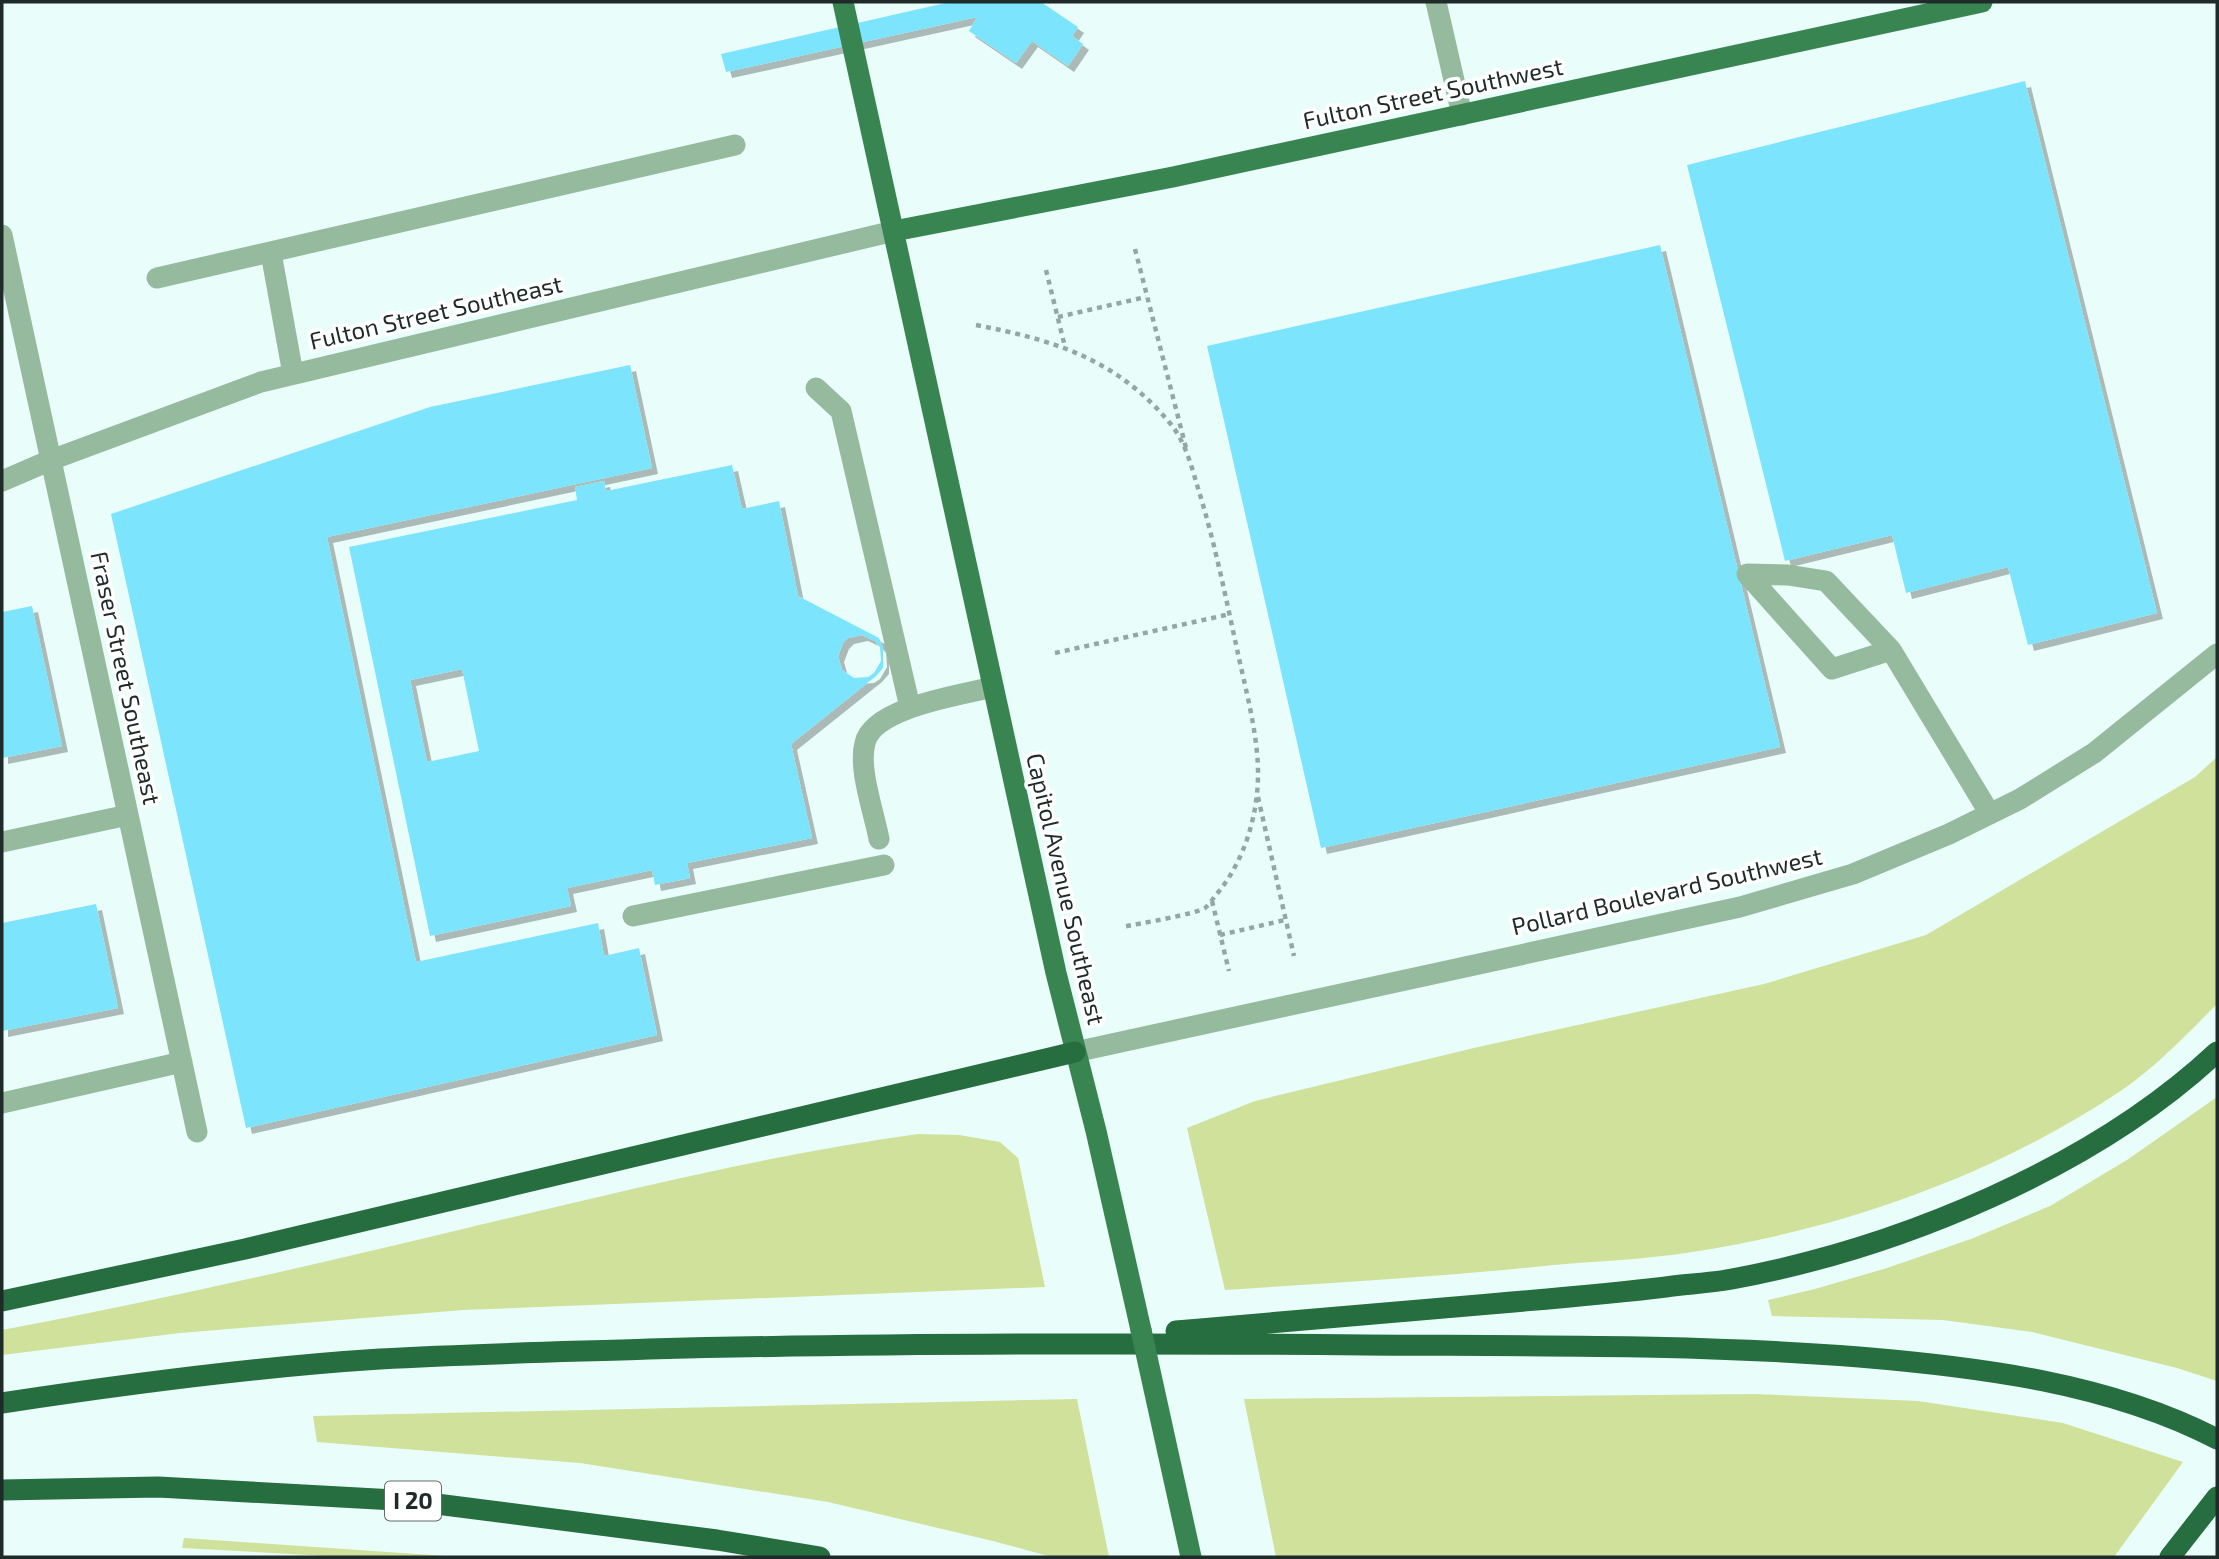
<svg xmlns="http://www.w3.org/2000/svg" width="2219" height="1559" font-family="'Exo 2',sans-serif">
<defs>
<filter id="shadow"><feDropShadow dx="6" dy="6" stdDeviation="0" flood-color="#0004"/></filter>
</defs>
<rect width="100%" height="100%" fill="#e9fefa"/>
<!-- green -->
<path fill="#cfe19a" d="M2217,757v247c-30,30 -60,62 -95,86 -127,85 -278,139 -430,162 -49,8 -99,9 -148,14 -106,11 -212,17 -319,24l-38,-162 68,-27 223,-54 286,-63 162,-49 269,-158z
M2217,1097v284l-40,-13 -145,-36 -89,-12 -171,-4 -4,-16 47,-11 72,-21 84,-29 79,-33 77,-46z
M918,1134l41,1 41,7 18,16 27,129 -582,23 -283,23 -178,22v-25c156,-29 311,-65 465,-102 149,-35 299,-73 451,-94z
M1755,1394l163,7 145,22 120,39 -69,95h-838l-32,-158z
M1077,1399l32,158h-57l-59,-16 -165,-39 -248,-39 -263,-21 -4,-26z
M184,1538l276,19h-116l-162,-9z"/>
<!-- building -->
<path fill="#7be4fc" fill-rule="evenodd" filter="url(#shadow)" d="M950,2h91l37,25 -6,9 11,8 -15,22 -36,-25 -16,22 -47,-32 8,-14 -251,55 -5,-18z
M2025,81l132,532 -129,32 -20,-78 -102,26 -14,-58 -107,26 -98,-396z
M1660,245l120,502 -459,101 -114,-502z
M630,365l22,103 -325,69 89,425 182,-39 6,33 35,-8 18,87 -411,93 -135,-614 319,-107z
M732,465l10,44 37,-8 19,95 81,42 4,10v20l-7,8 -85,68 21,94 -125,25 3,15 -35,7 -3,-15 -85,18 4,18 -141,30 -81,-389 228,-47 -2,-13 29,-6 2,10zM862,635l13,6 5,6 1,14 -7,12 -6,4 -14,1 -12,-8 -4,-14 5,-13 5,-5zM462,669l17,82 -52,11 -17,-82z
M32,606l30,140 -60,12v-146z
M96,904l22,104 -116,23v-108z"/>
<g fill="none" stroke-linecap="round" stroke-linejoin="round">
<!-- path -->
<path stroke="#95a7a4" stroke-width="4.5" stroke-dasharray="5 5" stroke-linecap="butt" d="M1135,249l51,199
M1046,270l19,77
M1058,317l88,-20
M976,325c78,15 140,34 193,97 15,17 22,42 28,63 17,54 28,109 40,164 8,38 20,81 21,120 1,45 -14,94 -43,127 -3,4 -7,10 -10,12 -9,6 -68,16 -83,19
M1055,653l175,-39
M1258,797l36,159
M1212,901l17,70
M1220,935l65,-15"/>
<!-- minor -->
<path stroke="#95ba9e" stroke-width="21" d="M1436,2l26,113
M2,235l195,897
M271,253l22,121
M157,278l578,-133
M816,388l25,23 69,296
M2,481l49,-21 210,-78 633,-151
M1891,650l-59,19 -85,-95 41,1 38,6 65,69 99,164
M879,839c-5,-27 -21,-70 -14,-96 8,-36 97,-48 128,-56
M2,842l126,-27
M633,916l251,-51
M1075,1052l665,-145 113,-33 96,-40 71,-35 74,-46 123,-99
M2,1103l180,-41"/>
<!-- major -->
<path stroke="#398552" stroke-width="21" d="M843,2l213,971 40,158 45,199
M894,231l279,-54 809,-175"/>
<!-- highway -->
<path stroke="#266d3f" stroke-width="21" d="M2,1301l243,-52 830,-197
M1176,1331c105,-9 210,-19 314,-27 59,-5 118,-10 176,-17 22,-3 45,-4 66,-8 167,-31 361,-111 485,-227
M2,1403c125,-19 252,-36 378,-44 90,-5 179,-7 269,-10 239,-6 478,-6 717,-4 164,1 329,-1 493,12 120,10 250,26 358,82
M2,1490l156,-3 255,14 304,39 103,17
M2170,1557l47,-60"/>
<!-- major-bridge -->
<path stroke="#398552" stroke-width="21" d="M1141,1330l50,227"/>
</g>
<g text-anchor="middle" stroke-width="7" stroke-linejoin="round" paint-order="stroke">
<!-- shield labels -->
<rect fill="#fff" stroke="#626b69" stroke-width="2" x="385" y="1481.5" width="56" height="39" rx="5"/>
<g font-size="23" font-weight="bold" fill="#1e2b29">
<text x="413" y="1509">I 20</text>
</g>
<!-- street labels -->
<g font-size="24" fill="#1e2b29" stroke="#fff">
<text transform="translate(1433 94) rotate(-12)" y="8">Fulton Street Southwest</text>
<text transform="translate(436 313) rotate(-13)" y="8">Fulton Street Southeast</text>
<text transform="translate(125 678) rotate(78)" y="8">Fraser Street Southeast</text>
<text transform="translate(1065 889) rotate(77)" y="8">Capitol Avenue Southeast</text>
<text transform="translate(1667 892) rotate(-13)" y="8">Pollard Boulevard Southwest</text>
</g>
</g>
<!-- border -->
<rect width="2219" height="1559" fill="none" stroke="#1e2b29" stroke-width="7"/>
</svg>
